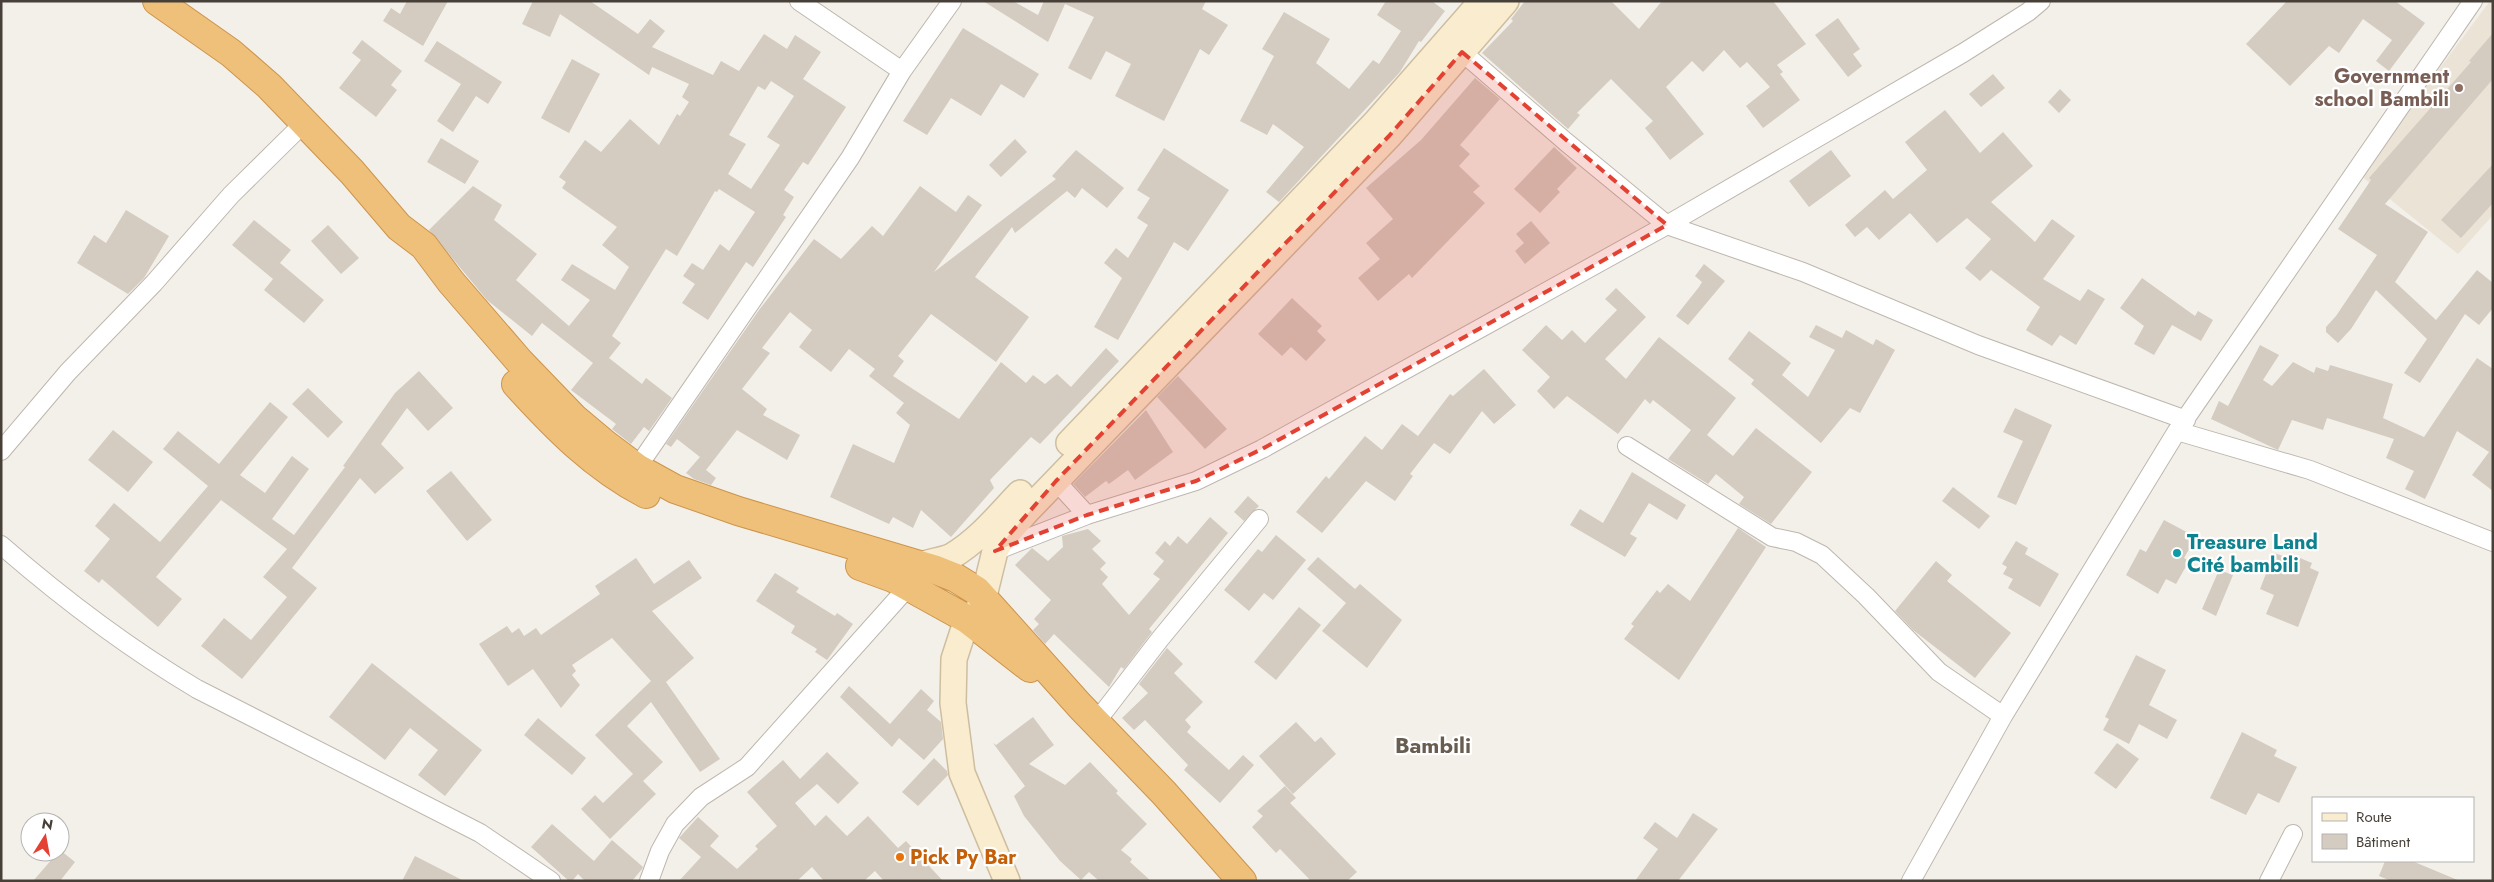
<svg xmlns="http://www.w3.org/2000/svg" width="2494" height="882" font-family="Jost,sans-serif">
<rect width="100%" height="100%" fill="#f3f0ea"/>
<!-- education -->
<path fill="#ebe3d6" d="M2490,1h3v214l-35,39 -98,-79z"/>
<!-- building -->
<path fill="#d4cbc1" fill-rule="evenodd" d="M407,1h41l-25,45 -40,-25 8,-13 9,6z
M533,1h57l48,33 12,-15 15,12 -13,16 61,28 8,-14 18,10 25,-37 23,15 8,-14 26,17 -18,27 43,28 -38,58 -5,-3 -19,28 10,7 -11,18 3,2 -33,50 -7,-5 -38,58 -26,-17 13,-19 -12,-8 9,-13 11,7 17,-26 9,7 26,-39 -36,-23 -2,3 -2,-1 -38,65 -11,-7 -54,87 9,7 -12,15 33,26 4,-6 26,20 -23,33 -5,-4 -13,17 -19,-15 4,-5 -45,-34 22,-27 -51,-40 -10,13 -45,-36 -58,-70 44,-44 29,19 -8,15 43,34 -21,26 53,46 21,-26 -29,-20 11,-16 43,26 14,-23 -27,-22 15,-18 -55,-39 4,-6 -7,-5 26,-37 16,12 29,-33 29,26 18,-31 3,2 9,-14 -7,-5 7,-13 -37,-17 -3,8 -89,-61 -10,23 -28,-13zM771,81l23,15 -27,41 13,8 -29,44 -23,-15 18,-30 -17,-9 29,-49 7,4z
M983,1h30l25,14 6,-14h162l-4,8 26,16 -19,30 -9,-6 -36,72 -49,-25 16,-32 -25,-13 -15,29 -23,-12 26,-51 -29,-13 -17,38z
M1386,1h46l13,10 -24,31 -2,-1 -19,31 -121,130 -13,-10 38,-45 -31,-23 -6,11 -27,-14 34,-65 -12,-7 22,-37 46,27 -14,24 33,26 24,-29 6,4 22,-33 -24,-16z
M1525,1h86l28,28 23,-28h111l33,43 -29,21 6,7 -3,2 20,26 -37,28 -17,-22 24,-19 -23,-25 -7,6 -16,-18 -21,22 -11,-11 -26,26 38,47 -34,26 -25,-32 8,-7 -42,-42 -34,34 3,2 -12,14 -86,-76 31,-32 -2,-2z
M2287,1h108l30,22 -36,48 -13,-10 16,-21 -29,-21 -24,34 -10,-7 -39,40 -44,-42z
M1838,18l22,31 -7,5 9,12 -14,11 -33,-42z
M963,28l76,46 -15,24 -23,-14 -20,32 -30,-18 -24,37 -24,-14z
M2493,33v46l-108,125 43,28 -33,50 41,38 41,-50 16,13v25l-14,17 -14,-11 -45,69 -16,-10 23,-34 -51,-49 -25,39 -13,14 -12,-11v-5l10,-11 41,-61 -39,-26 33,-49 -2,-2 102,-116 -2,-1z
M362,40l40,31 -11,14 6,5 -21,27 -37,-29 22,-28 -9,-7z
M437,41l65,41 -14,22 -12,-8 -23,36 -16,-11 24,-37 -37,-23z
M572,59l28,15 -31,59 -28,-15z
M1993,74l12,14 -24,19 -12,-13z
M1475,78l25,21 -40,46 10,9 -11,12 21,20 -7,6 12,11 -73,75 -3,-4 -31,27 -20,-23 22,-19 -14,-16 27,-24 -27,-31 55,-48z
M2060,89l11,11 -12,13 -11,-11z
M1945,110l35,43 23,-21 30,34 -42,36 44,40 17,-23 23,17 -32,43 37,22 8,-12 17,10 -29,46 -16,-10 -8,11 -26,-16 14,-23 -49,-37 -11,11 -15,-13 26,-29 -24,-21 -30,25 -27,-30 -31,27 -12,-13 -12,10 -10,-12 40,-35 8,9 34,-29 -22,-28z
M441,138l38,23 -14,23 -38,-22z
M1015,139l12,13 -26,25 -12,-12z
M1554,147l23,21 -20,21 3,3 -20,21 -26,-24z
M1164,148l65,42 -41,61 -14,-9 -56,98 -24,-13 28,-49 -18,-15 12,-15 12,10 20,-33 -11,-7 13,-20 -13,-8z
M1076,150l48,38 -17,20 -25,-20 -7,10 -8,-7 -52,42 -3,-6 -37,50 54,40 -33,45 -65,-48 -33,42 6,5 -11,15 66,43 42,-57 25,21 7,-8 12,9 12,-10 14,13 35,-39 13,13 -79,83 -9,-7 -41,43 4,8 -43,49 -30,-27 -8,18 -20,-11 -4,7 -59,-27 23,-53 41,19 16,-38 -14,-12 8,-10 -35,-27 6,-7 -26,-20 -18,23 -32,-25 13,-17 -22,-18 -28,36 8,5 -28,36 25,20 -4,6 37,20 -13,25 -50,-30 -31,40 10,8 -5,7 -17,-6 -8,-6 14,-16 -23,-18 -6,8 -5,-3 93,-134 55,-71 27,20 31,-33 11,10 37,-50 36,26 12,-17 14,10 -48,67 122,-93 -4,-3z
M1831,150l20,26 -42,31 -20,-26z
M2493,164v39l-32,35 -20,-18z
M126,210l43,26 -25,42 -16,16 -51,-31 17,-28 12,8z
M254,220l37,30 -11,13 44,37 -20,23 -40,-33 9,-11 -41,-34z
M1531,221l19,22 -25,21 -10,-13 9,-8 -8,-9z
M328,225l31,33 -18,16 -30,-33z
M1704,264l21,17 -37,44 -12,-9 23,-29 3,-5 -7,-6z
M2142,278l53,38 3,-5 15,9 -12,21 -29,-16 -18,30 -20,-11 10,-18 -24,-18z
M1616,288l30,29 -41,42 21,20 33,-42 77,61 -29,37 26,21 23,-28 56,44 -41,52 -32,-20 5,-7 -28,-23 -8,10 -40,-25 23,-29 -38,-30 -3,4 -5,-5 -27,35 -51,-38 -13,13 -17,-18 13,-14 -28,-27 24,-25 16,15 10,-10 13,13 32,-33 -12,-11z
M1292,298l30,28 -5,5 9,9 -20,21 -15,-14 -9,9 -24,-22z
M1816,325l26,13 4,-8 27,15 3,-6 19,11 -35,63 -10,-5 -29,35 -70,-59 3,-4 -26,-21 21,-28 42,32 -9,12 26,22 27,-47 -26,-13z
M2260,345l19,10 -16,25 9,6 21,-24 21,11 2,-6 12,4 2,-6 63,19 -10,34 41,19 53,-79 16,11v122l-21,-16 17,-23 -32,-21 -32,68 -20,-10 9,-18 -28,-13 8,-19 -67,-21 -4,12 -31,-10 -14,30 -67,-31 8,-18 9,5z
M1484,369l32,36 -22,19 -12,-13 -32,43 -16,-11 -24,31 3,2 -18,25 -29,-20 -44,52 -26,-21 30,-36 3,3 36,-43 17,14 20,-26 16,12 32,-42 3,2z
M419,371l34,37 -25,23 -21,-23 -26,36 23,24 -29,26 -15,-16 -68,90 25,20 -75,91 -41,-33 23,-28 27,22 36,-43 -24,-20 24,-28 -66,-49 -65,77 26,22 -24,28 -56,-48 -3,4 -15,-12 26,-32 -15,-13 19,-23 46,39 48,-56 -45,-37 15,-18 41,33 51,-62 18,15 -48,58 25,18 27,-37 17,13 -37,50 22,16 51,-68 -2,-1 52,-73z
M1178,376l49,53 -22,20 -48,-52z
M308,388l35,34 -15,16 -36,-34z
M2015,408l37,17 -36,80 -19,-8 26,-56 -20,-9z
M1146,410l27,42 -38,28 -7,-10 -19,14 -3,-3 -21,16 -12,-13z
M113,430l40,32 -25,30 -40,-32z
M451,471l41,49 -25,21 -41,-50z
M1632,472l54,33 -9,15 -28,-17 -19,31 7,4 -12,19 -55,-32 10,-16 23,14z
M1953,487l37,29 -11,13 -37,-28z
M1248,496l11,10 -15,15 -10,-9z
M1210,517l18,16 -79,96 3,3 -28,37 -3,-2 -12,20 -55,-53 -9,10 -12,-14 6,-6 -5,-5 17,-19 -36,-35 17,-17 16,13 15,-14 -1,-11 26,-7 13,12 -9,8 14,14 -6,6 8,8 -6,7 27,31 31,-36 -7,-5 11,-13 -9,-8 10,-12 5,5 8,-10 9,8z
M2164,520l32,17 -12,21 5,3 -13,23 -10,-5 -8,15 -32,-19 14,-26 6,3z
M1738,528l28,19 -87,133 -55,-41 10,-13 -3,-2 26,-34 3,3 8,-9 22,17z
M1276,535l30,25 -33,40 -9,-7 -15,18 -25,-21 34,-41 4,3z
M2016,541l12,7 -3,6 34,20 -19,33 -32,-19 5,-9 -10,-5 4,-7 -5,-3z
M2274,553l12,4 2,-4 24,10 -2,5 9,4 -21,55 -32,-13 8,-19 -14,-6z
M1318,557l37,32 5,-5 42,36 -35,48 -45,-37 24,-28 -39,-34z
M636,558l18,26 35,-24 13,18 -50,33 42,47 -28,24 54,77 -20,13 -49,-70 -24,24 36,36 -20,19 13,13 -46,45 -29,-30 14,-14 8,8 30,-29 -38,-39 56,-54 -39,-43 -40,27 4,6 -4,4 8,10 -19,23 -28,-39 -25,17 -29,-42 28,-18 5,7 7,-5 5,8 12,-8 5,7 59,-41 -5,-8z
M1936,561l16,14 -5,6 64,52 -36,45 -62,-48 -18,-19z
M2219,570l14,5 -17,41 -14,-7z
M775,573l24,15 -3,4 39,24 2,-3 16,11 -26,36 -12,-8 2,-3 -26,-16 4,-7 -39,-25z
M1299,607l22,18 -45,55 -22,-18z
M1167,648l16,16 -9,9 29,29 -18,18 6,7 -4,5 42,38 14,-15 11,10 -34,38 -36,-33 4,-5 -43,-45 -11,10 -12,-12 26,-25 -9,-9z
M2136,655l30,15 -17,35 28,15 -10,19 -28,-15 -10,20 -26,-14 6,-11 -4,-2z
M372,663l110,87 -37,46 -27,-21 20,-25 -28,-22 -25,32 -56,-43z
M849,686l41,38 31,-35 13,12 -7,9 14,12 2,17 -19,21 -25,-22 -7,9 -52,-50z
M1033,717l21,28 -25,19 36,21 25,-23 28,29 -2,2 31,31 -26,26 11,9 -2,3 21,19h-52l-10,-9 -8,8 -21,-19 -36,-45 -10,-20 11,-10 -32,-43 3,2z
M538,718l48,40 -14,17 -48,-40z
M1296,722l19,20 6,-5 15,17 -43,40 -34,-38z
M2242,732l35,18 -3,6 23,11 -18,36 -21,-10 -12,22 -36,-17z
M2117,743l22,16 -23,30 -22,-16z
M827,752l32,31 -21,21 -21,-20 -22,19 20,23 11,-11 21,21 21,-20 30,32 8,-7 37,40h-59l-9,-10 -11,10h-40l-12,-14 -15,14h-118l22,-24 -22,-19 19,-21 21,19 -9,10 27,23 21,-20 -3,-3 22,-20 -30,-34 36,-32 17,19z
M934,758l13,13 1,4 -30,31 -16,-14z
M1285,786l11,12 -6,5 67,69 -10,9h-36l-31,-32 -4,4 -24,-26 11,-11 -6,-5z
M1693,813l25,16 -40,52h-43l23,-32 -15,-11 12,-16 22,16z
M552,824l42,37 18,-21 31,27 -1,2 -10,12h-47l-7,-7 -6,7h-3l-38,-34z
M60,850l15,12 -15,19h-27z
M415,856l49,25h-62z
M2385,861h27l48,20h-69l-12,-5z"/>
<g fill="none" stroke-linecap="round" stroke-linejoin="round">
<!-- street casing -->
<g stroke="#beb7ae" stroke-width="20">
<path id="street" d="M799,1l103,70
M1462,52l104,90 101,83 136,47 175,73 208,75
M2177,431l133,39 183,72
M1627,446l145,91 24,5 26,13 44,41 73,76 64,44
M1,451l67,-79 86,-89 77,-88 74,-73
M632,475l218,-317 52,-87 50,-70
M1056,481l31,34
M1,545c61,53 127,103 196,144l283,144 71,48
M995,551l92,-36 109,-34 66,-32 405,-224 296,-172 65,-41 13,-11
M1096,722l64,-83 99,-120
M649,881l11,-30 15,-27 26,-27 46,-30 161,-180
M1911,881l92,-165 174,-285 296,-430
M2269,881l24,-47"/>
</g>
<!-- secondary casing -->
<g stroke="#cebe9f" stroke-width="28">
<path id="secondary" d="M1069,443l306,-320 107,-122
M913,570c10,-9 27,-8 39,-14 27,-16 47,-41 68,-63
M1007,881l-45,-108 -9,-70 1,-44 13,-40 12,-10 3,-5 13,-53 7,-12 27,-30 360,-373 117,-135"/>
</g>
<!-- highway casing -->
<g stroke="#cd944b" stroke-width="30">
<path id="highway" d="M157,1l74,52 38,33 83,86 47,55 25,19 27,36 69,80 54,56 31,26 32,24 38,21 63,22 198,59 20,8 21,13 103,115 84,87 78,88
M516,384c39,43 78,83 130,110
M860,566l33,12 74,41 63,49"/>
</g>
<!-- street -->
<use href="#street" stroke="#fff" stroke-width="18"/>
<!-- secondary -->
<use href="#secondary" stroke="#f9eccf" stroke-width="25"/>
<!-- highway -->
<use href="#highway" stroke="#eec07a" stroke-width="28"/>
</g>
<!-- marked area -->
<path fill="#e34132" fill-opacity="0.2" stroke="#e34132" stroke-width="4" stroke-dasharray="10 6" stroke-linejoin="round" d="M1462,52l205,173 -405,224 -66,32 -109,34 -92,36 61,-70 333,-345z"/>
<!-- markers -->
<circle fill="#8d6e63" stroke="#fff" stroke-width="2" cx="2459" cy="88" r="5"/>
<circle fill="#0f9aa8" stroke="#fff" stroke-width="2" cx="2177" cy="553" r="5"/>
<circle fill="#e8710a" stroke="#fff" stroke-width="2" cx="900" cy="857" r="5"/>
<g text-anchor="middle" stroke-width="4.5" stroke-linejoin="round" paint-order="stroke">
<!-- education labels -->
<g font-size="20" font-weight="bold" fill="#785e54" stroke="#fff" text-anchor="end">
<text x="2449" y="83">Government<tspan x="2449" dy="23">school Bambili</tspan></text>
</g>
<!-- culture labels -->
<g font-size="20" font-weight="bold" fill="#0d838f" stroke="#fff" text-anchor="start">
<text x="2187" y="549">Treasure Land<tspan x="2187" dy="23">Cité bambili</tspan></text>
</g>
<!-- food labels -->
<g font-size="20" font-weight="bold" fill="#c56008" stroke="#fff" text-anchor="start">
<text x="910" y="864">Pick Py Bar</text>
</g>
<!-- quarter labels -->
<g font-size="22" font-weight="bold" fill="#685d51" stroke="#fff">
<text x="1433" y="753">Bambili</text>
</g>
</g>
<!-- border -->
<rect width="2494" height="882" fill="none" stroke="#474039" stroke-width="5"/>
<!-- legend -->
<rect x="2312" y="797" width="162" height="65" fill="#ffffff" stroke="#b5b3b0"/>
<rect x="2322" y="813" width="25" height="8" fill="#f9eccf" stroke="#b5b3b0"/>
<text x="2356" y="822" font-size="15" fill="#474039">Route</text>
<rect x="2322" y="834" width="25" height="15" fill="#d4cbc1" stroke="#b5b3b0"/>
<text x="2356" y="847" font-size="15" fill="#474039">Bâtiment</text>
<!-- north arrow -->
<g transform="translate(45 837) rotate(11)"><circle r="24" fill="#ffffff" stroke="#b5b3b0"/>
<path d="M0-4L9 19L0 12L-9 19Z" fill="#e34132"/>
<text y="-8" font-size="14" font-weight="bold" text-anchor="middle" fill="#474039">N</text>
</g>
</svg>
